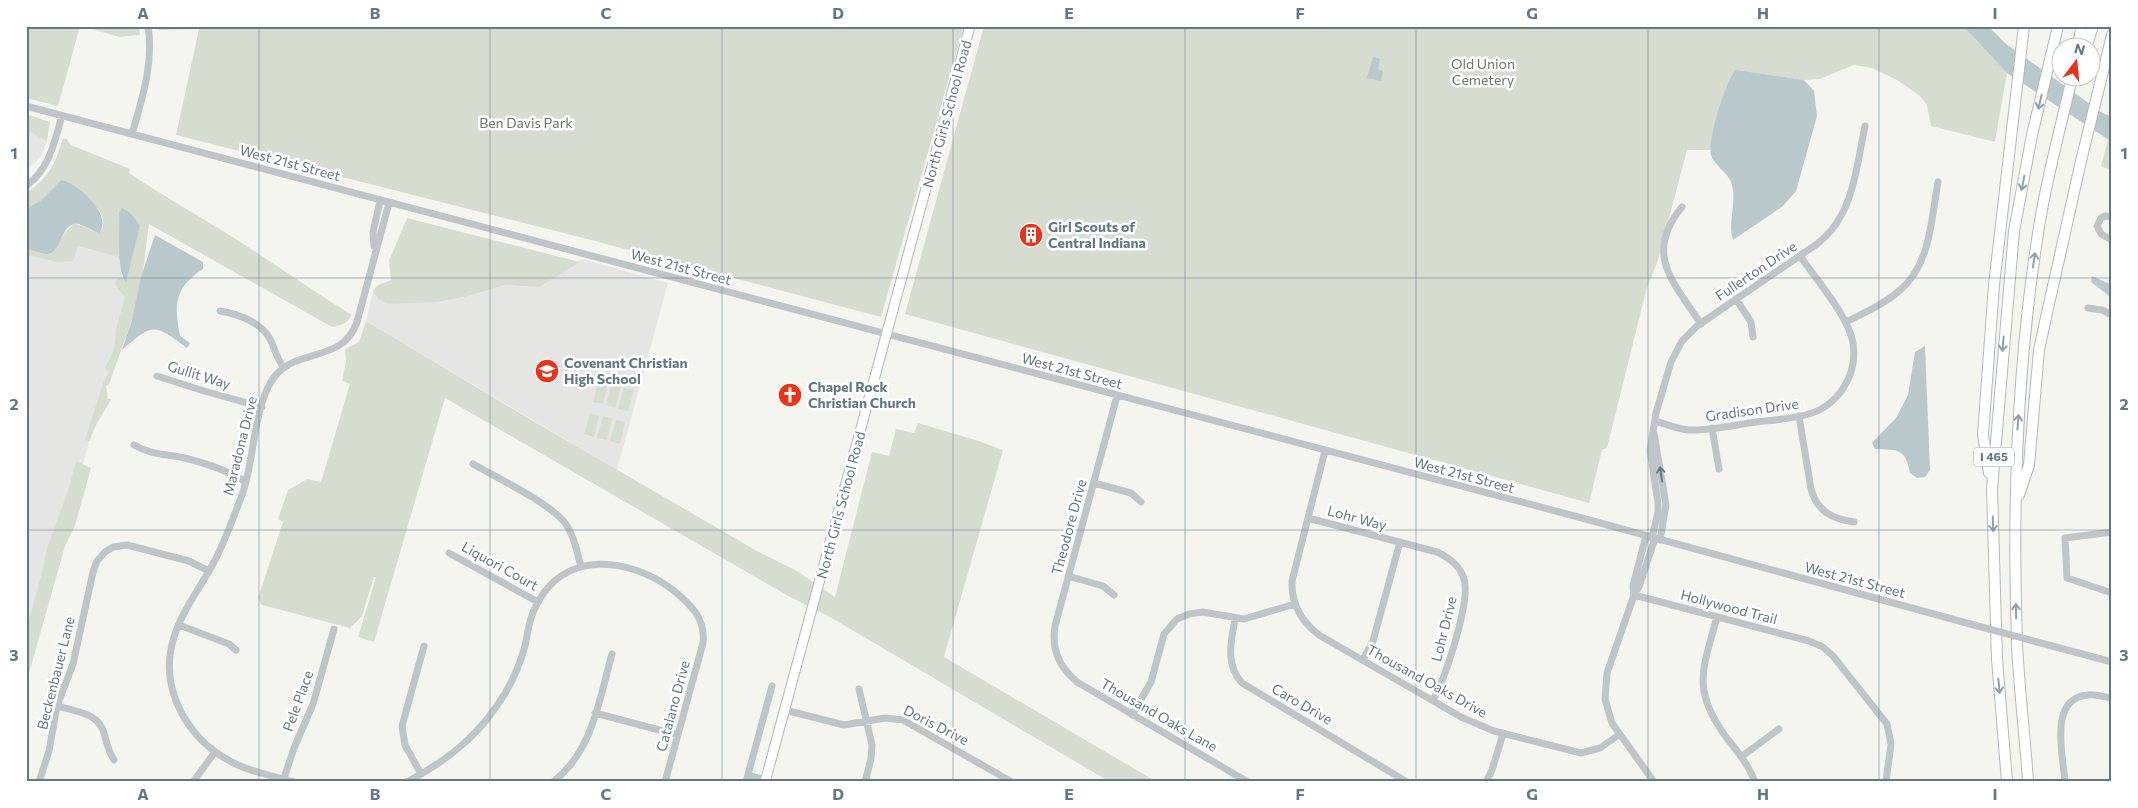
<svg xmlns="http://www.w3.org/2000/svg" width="2138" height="808" font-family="Commissioner,sans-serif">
<rect width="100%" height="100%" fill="#f5f5f0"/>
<!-- built -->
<path fill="#e5e6e4" d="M26,130l21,11 -6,16 -15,13z
M78,246l41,11 3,20 8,18 -104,374v-414l30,7z
M582,259l86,24 -51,187 -251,-149 7,-30 5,8 60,3 31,-6 36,-11 34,2z"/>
<!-- green -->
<path fill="#d7dcd1" d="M26,26h54l-22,80 -32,-8z
M81,26h58l1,9 -21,2z
M158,26h806l-83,291 -286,-76 -419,-106 23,-106 -40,1z
M984,26h979l44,47 -12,69 -64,-16 -4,-21 -7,-9 -23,-16 -25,-12 -18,-3 -34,14 -16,1 -67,-10 -16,32 -11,48h-23l-29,110 -12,31 -39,157 -5,2 -13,53 -684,-189z
M26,114l24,8 -3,19 -21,-11z
M66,138l5,7 59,24 -1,4c34,23 70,43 105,65 40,25 78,53 118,77 -5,8 -10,11 -20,12l-183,-103 -6,47 -11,49 -23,64 -3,2 2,13h3c-7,14 -17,26 -21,42l-5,-1 18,-57 6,-11 -4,-4 9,-18 2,-21 9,-32 -10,-12 1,-5 6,-3 3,4 15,-55c-5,-8 -9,-15 -18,-18l-3,5 2,50 -3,-6 -40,-11 -5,15 -17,1 -30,-7v-7l18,6 11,-4 10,-18 9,-8c9,0 15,7 25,9 18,-20 -24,-44 -38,-53l-21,21 -14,8v-16c21,-13 30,-30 36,-53z
M2108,140l4,2v29l-11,-5z
M407,218l173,44 -41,25 -34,-2 -36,11 -31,6 -49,2 -11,-5 -5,-8 5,-6 13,-5 -2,-19z
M366,321l167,100 224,130 40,20 38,26 37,-145 17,4 7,-27 18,4 4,-10 61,18 24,9 -59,207 213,125h-47l-280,-165 -40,-20 -345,-199 -71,244 -16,-5 18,-60h-2l-12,39 -12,12 -88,-23 -4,-7 25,-76 -5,-3 10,-29 19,-11 14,3 29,-98 -8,-3 4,-20 -1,-12 14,-7z
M599,380l9,3 -5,21 -10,-2z
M611,384l10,3 -6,21 -9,-3z
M624,388l10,2 -6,21 -10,-2z
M590,413l9,3 -5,21 -10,-3z
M603,416l9,3 -5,21 -10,-2z
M616,420l9,2 -5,22 -10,-3z
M76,461l15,7 -16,58 -10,20 -39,138v-53l18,-66 2,-14 23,-63z"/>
<!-- water -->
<path fill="#b9c8cb" d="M1963,26h25l18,18 95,68 11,5v25l-105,-69z
M1373,57l7,2 -2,10 5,2 -2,10 -14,-3z
M1737,70l67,10 10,11 3,25 -21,75 -13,15 -50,34c-5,-16 2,-33 0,-50 -2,-18 -16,-20 -22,-35 -4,-11 15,-80 26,-85z
M61,180c17,3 53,36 38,53 -8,-2 -19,-11 -25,-9 -15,4 -12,31 -29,30 -6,-1 -13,-4 -19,-6v-39l14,-8z
M122,208c9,3 13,10 18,18l-14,56c-10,-11 -6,-54 -7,-69z
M155,235l48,27v7c-29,19 -29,36 -23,67l10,7 -3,5c-33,-24 -33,-26 -65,2l10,-30 9,-43z
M2092,276l20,9v13l-21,-16z
M1925,346l5,124 -5,7 -8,1 -7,-5c-5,-25 -11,-23 -35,-24l-3,-6 24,-25 12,-23 7,-43z"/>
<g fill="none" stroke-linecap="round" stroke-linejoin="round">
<!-- major casing -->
<g stroke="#b3b8bb" stroke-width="11">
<path id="major" d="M765,782l205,-756"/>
</g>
<!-- highway casing -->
<g stroke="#b4b9bb" stroke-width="12">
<path id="highway" d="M2077,48l5,-22
M2086,48l7,-22
M1989,473l-6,-38 11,-150 30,-259
M2019,495l10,-30 10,-115 6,-28 36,-161 31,-126
M2007,782l-10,-123 -5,-170 22,-258 18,-96 26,-109
M2028,782c-3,-47 -9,-93 -11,-139 -5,-142 0,-283 23,-422 8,-48 21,-96 32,-143"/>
</g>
<!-- minor -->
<path stroke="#bfc5c7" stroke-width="7" d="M26,106l1556,412 392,107
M132,134c10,-35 22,-71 16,-108
M26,186c24,-17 28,-44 36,-70
M1682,207c-39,47 -8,76 19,117
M2112,217l-7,-1 -4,2 -4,8 4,8 11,6
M374,246l-1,-14 7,-31
M1736,299l15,23 2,15
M2088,308l14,2 10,5
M220,311c18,3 41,11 50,28 5,10 7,20 14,29
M1846,322c18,-9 38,-18 53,-31 32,-26 32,-72 39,-109
M157,376l47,15 58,16
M1117,396l-62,230c-4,23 4,41 22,56l171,100
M1799,416l12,73c6,22 21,30 43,33
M1655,421c11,3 22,8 33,9 22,1 47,-5 68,-8 17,-2 36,-3 53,-8 30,-9 49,-40 44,-71 -4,-26 -37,-64 -53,-87
M1712,428l7,41
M1654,433l12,72 -6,35
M134,445c15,9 29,9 46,12 22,5 47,13 66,25
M1325,451l-33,130c-1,23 9,40 27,54l142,82 33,14 87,22 19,-5 20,-14
M473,464c23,13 78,40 92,59 9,12 12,29 16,44
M1094,483l37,10 10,9
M1308,518l129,34c12,6 23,13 27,27 7,22 -19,100 -31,121
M2112,532l-47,6 2,40 45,15
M1652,538l6,-26v-9l-8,-53 6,-37 15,-51 11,-21 15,-15 120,-82c37,-28 39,-76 48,-118
M449,553l89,49
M1068,576l35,10 11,9
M1634,595l175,46 14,6 10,9 54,68 4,20 -5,38
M1634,595l-1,-9 13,-50
M1717,617c-14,52 -26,72 9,120 11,14 23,28 29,45
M1235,619c-4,23 -10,45 7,64l165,99
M179,625l50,19 7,6
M2037,642l75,20
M1363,660l10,-19 27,-99
M859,689l13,56 -1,14 -6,23
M57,706c18,5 42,7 47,27 3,10 4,18 10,27
M785,710l59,15 41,-7 18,2 109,62
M595,713l83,22
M1132,715l19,-33 13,-48 13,-15 12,-5 14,-2 41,7 51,-15
M1741,757l38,-28
M421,774l-16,-29 -3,-19 22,-80
M748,775l17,5
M283,781l11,-33 19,-44 21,-75
M39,782l10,-31 8,-45 16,-42 20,-92 4,-11 8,-9 8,-5 14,-2 62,16 20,10
M193,782l22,-30
M294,782c-18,-5 -37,-9 -54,-16 -50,-22 -83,-75 -66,-129 8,-26 26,-49 39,-73 12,-22 20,-46 29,-69 13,-35 11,-91 33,-119 24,-29 68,-13 82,-54l32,-119
M407,782c35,-19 66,-41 89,-75 13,-18 23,-39 29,-61 3,-14 4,-28 11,-40 28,-57 93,-49 137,-16 17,14 33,28 30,53l-38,139
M553,782c40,-31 46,-82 59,-128
M746,782l26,-96
M1486,782l6,-12 11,-36
M1654,782l-42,-59 -7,-24 2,-26 27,-78 5,-8 16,-49
M2065,782c-2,-27 -17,-84 23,-87 8,-1 16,2 24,3"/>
<!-- major -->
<use href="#major" stroke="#fff" stroke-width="9"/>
<!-- highway -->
<use href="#highway" stroke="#fff" stroke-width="10"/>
<!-- minor-bridge -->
<path stroke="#bfc5c7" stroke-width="7" d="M1974,625l63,17"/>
</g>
<!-- one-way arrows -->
<defs><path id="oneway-shaft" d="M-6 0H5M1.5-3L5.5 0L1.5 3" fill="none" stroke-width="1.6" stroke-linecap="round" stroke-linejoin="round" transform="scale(1.25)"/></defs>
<g stroke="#91a0a8">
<use href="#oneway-shaft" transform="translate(2040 102) rotate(103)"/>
<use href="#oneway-shaft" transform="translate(2023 183) rotate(101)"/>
<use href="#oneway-shaft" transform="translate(2034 260) rotate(-82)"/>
<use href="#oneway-shaft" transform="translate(2003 344) rotate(95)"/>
<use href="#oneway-shaft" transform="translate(2018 422) rotate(-86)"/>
<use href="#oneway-shaft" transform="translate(1993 524) rotate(88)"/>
<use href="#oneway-shaft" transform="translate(2016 611) rotate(-91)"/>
<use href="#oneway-shaft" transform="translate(1999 686) rotate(85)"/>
</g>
<use stroke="#627883" href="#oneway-shaft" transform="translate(1661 474) rotate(-98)"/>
<!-- grid -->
<path fill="none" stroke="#627883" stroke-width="1" stroke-opacity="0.55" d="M259,26v756M490,26v756M722,26v756M953,26v756M1185,26v756M1416,26v756M1648,26v756M1879,26v756M26,278h2086M26,530h2086"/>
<!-- icons -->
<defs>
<g id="building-disc" transform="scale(1.25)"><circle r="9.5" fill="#ec3319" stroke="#fff"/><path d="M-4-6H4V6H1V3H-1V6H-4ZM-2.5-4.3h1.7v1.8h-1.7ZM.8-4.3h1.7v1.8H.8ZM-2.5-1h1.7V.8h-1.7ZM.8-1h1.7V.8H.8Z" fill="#fff"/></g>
<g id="school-disc" transform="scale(1.25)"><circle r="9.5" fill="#ec3319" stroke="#fff"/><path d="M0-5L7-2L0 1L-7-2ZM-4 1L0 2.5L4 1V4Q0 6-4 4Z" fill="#fff"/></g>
<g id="church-disc" transform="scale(1.25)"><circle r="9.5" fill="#ec3319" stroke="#fff"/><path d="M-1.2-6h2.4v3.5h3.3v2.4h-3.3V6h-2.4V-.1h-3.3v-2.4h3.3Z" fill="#fff"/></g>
</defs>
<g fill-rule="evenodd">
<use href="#building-disc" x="1031" y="235"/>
<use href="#school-disc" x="547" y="371"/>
<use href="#church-disc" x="790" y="395"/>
</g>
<g text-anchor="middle" stroke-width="5" stroke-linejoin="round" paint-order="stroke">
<!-- shield labels -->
<rect fill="#fff" stroke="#91a0a8" stroke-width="1" x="1974" y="447.5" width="40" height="19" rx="4"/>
<g font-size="12" font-weight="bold" fill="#627883">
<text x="1994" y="461">I 465</text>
</g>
<!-- park labels -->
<g font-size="14" fill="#697a61" stroke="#fff">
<text x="1483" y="69">Old Union<tspan x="1483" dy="16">Cemetery</tspan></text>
<text x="526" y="128">Ben Davis Park</text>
</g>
<!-- street labels -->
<g font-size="14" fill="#627883" stroke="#fff">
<text transform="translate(947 114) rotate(-75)" y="5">North Girls School Road</text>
<text transform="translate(290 163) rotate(15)" y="5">West 21st Street</text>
<text transform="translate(681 267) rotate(15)" y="5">West 21st Street</text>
<text transform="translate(1756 271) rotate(-34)" y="5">Fullerton Drive</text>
<text transform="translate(1072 371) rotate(15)" y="5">West 21st Street</text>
<text transform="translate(199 375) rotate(17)" y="5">Gullit Way</text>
<text transform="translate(1752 410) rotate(-8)" y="5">Gradison Drive</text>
<text transform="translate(240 446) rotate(-76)" y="5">Maradona Drive</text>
<text transform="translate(1464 475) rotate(15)" y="5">West 21st Street</text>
<text transform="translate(841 505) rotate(-75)" y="5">North Girls School Road</text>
<text transform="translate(1357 518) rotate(15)" y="5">Lohr Way</text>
<text transform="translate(1069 527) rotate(-75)" y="5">Theodore Drive</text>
<text transform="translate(500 566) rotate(29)" y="5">Liquori Court</text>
<text transform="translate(1855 580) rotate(15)" y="5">West 21st Street</text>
<text transform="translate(1729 607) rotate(15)" y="5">Hollywood Trail</text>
<text transform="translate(1444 629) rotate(-76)" y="5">Lohr Drive</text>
<text transform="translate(56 673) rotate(-76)" y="5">Beckenbauer Lane</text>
<text transform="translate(1427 681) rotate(29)" y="5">Thousand Oaks Drive</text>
<text transform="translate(298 701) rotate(-70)" y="5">Pele Place</text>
<text transform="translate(1302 704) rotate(30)" y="5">Caro Drive</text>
<text transform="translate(673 706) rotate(-75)" y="5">Catalano Drive</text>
<text transform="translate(1159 715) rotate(30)" y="5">Thousand Oaks Lane</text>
<text transform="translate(936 725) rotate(27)" y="5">Doris Drive</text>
</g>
<!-- poi labels -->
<g font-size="14" font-weight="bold" fill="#627883" stroke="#fff" text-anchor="start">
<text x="1048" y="232">Girl Scouts of<tspan x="1048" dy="16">Central Indiana</tspan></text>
<text x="564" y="368">Covenant Christian<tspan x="564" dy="16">High School</tspan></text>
<text x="808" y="392">Chapel Rock<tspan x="808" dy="16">Christian Church</tspan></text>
</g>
</g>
<!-- border -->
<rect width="2138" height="808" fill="none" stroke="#ffffff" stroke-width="55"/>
<!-- north arrow -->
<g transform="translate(2076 62) rotate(16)"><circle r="24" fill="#ffffff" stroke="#c0c9cd"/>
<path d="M0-4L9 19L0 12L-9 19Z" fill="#ec3319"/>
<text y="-8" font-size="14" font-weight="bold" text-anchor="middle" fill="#627883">N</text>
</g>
<rect x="28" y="28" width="2082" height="752" fill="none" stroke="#627883" stroke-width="2"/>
<g font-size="16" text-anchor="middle" font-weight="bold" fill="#627883">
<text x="143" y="19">A</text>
<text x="375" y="19">B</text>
<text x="606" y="19">C</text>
<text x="838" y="19">D</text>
<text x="1069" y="19">E</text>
<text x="1300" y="19">F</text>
<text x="1532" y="19">G</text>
<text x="1763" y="19">H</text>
<text x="1995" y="19">I</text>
<text x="14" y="159">1</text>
<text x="2124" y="159">1</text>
<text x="14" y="410">2</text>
<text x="2124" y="410">2</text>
<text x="14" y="661">3</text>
<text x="2124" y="661">3</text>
<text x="143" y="800">A</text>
<text x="375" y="800">B</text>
<text x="606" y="800">C</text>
<text x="838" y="800">D</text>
<text x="1069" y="800">E</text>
<text x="1300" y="800">F</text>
<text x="1532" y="800">G</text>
<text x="1763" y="800">H</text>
<text x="1995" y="800">I</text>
</g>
</svg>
